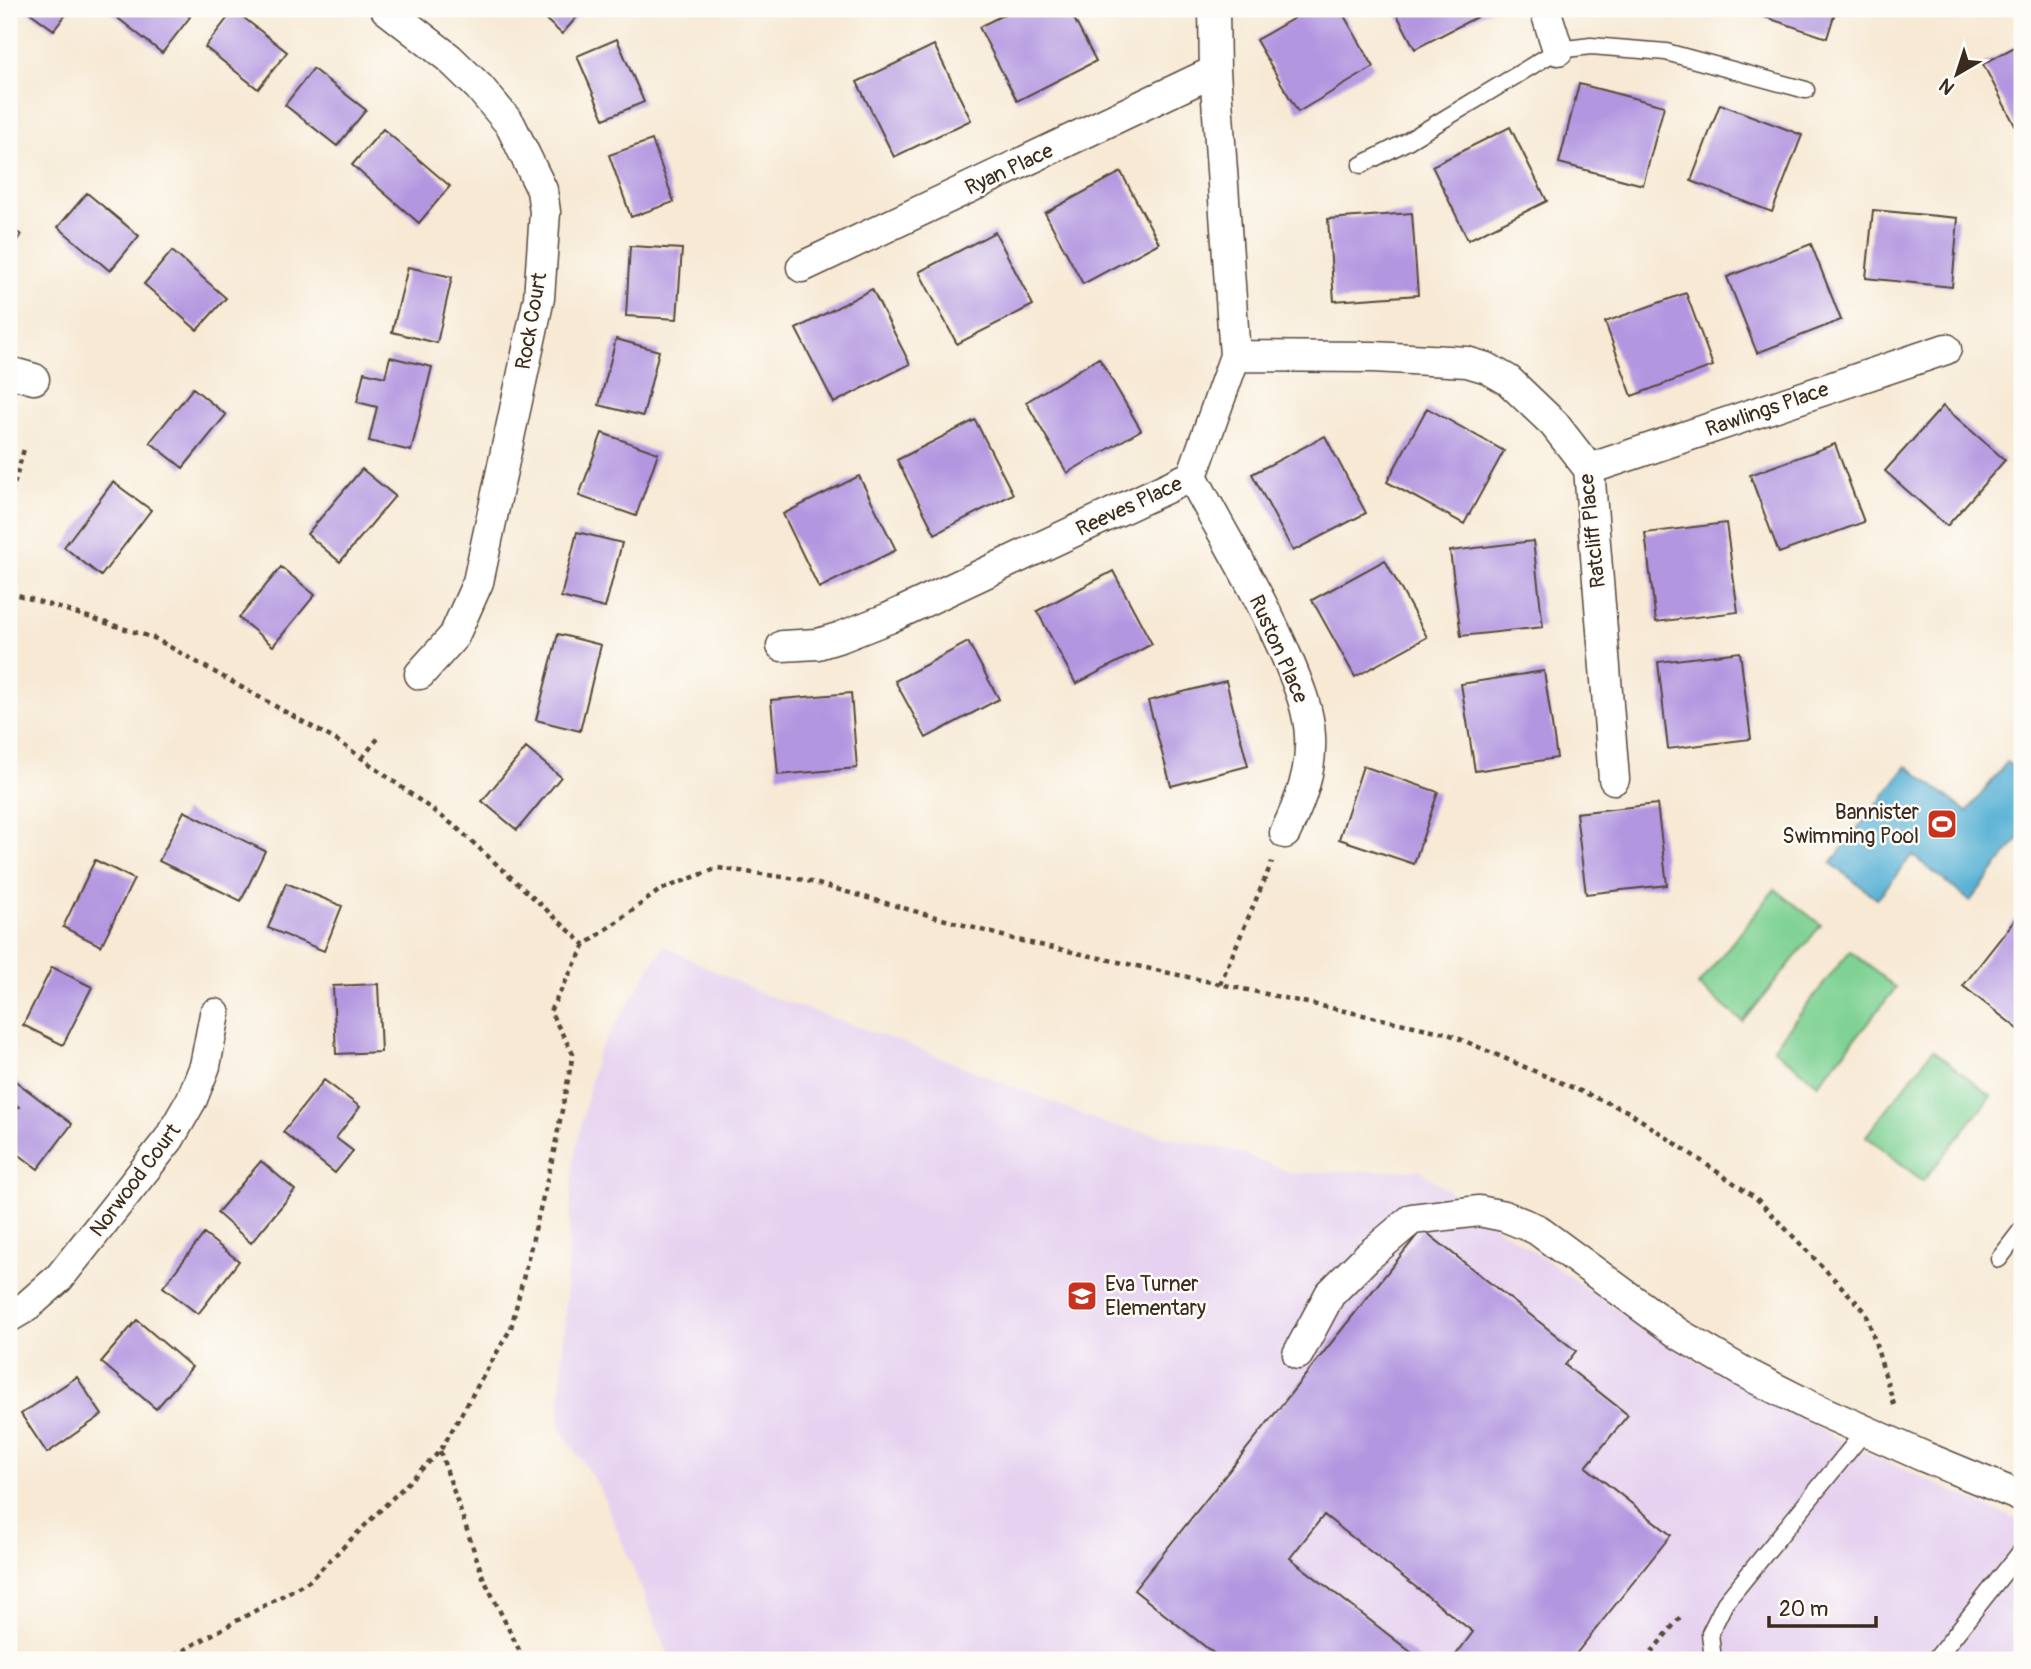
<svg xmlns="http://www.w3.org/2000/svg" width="2031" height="1669" font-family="Pangolin,sans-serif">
<rect width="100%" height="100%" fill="#fdfcf7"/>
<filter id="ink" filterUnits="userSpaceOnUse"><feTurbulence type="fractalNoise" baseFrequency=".0143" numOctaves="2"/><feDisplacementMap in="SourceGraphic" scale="14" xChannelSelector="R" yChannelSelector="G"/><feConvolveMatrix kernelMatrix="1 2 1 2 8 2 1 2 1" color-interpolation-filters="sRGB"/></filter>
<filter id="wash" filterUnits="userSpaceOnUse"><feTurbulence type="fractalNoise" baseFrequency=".00686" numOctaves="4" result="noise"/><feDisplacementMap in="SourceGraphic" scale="28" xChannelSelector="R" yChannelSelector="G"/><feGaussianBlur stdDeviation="1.57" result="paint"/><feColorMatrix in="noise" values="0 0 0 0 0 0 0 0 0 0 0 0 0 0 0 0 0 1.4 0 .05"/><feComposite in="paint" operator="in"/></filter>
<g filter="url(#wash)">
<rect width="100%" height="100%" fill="#f7e9d4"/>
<!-- built -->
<path fill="#e6d2f0" d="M664,946l94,46 146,51 200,80 133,29 55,21 128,-3 81,60 57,38 91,65 196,110 177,79v138h-1351l-72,-173 -40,-61 14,-264 24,-108z"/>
<!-- green -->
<path fill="#7fd294" stroke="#5d7e59" stroke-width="2" d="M1775,889l46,36 -78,97 -45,-37z
M1850,951l46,37 -78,96 -45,-36z
M1933,1050l58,46 -68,85 -57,-45z"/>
<!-- water -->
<path fill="#58b1d5" stroke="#4a6e7a" stroke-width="2" d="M2007,762l15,12v61l-52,66 -58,-46 -35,44 -46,-36 76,-97 60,46z"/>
<g id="blocks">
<!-- building -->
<path fill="#b296e0" d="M25,9h45l-16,21z
M110,9h69l11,8 -28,36 -53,-42z
M534,9h50l-22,25z
M1015,9h54l27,52 -79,40 -38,-74z
M1310,9h30l34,58 -76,45 -42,-72z
M1394,9h98l-77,40z
M1748,9h88l-9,29 -80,-27z
M234,10l53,42 -29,37 -53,-42z
M617,39l27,63 -40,17 -27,-63z
M2022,43v96l-39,-75z
M934,45l37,75 -77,37 -37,-75z
M313,69l53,41 -29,36 -52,-41z
M1579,84l85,22 -21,79 -84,-22z
M1720,104l82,31 -30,77 -81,-31z
M1510,127l37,74 -79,39 -36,-74z
M383,129l67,57 -31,37 -67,-58z
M652,140l22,62 -43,15 -22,-62z
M1121,172l38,71 -76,41 -38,-71z
M87,193l52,43 -29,35 -52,-44z
M1873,210l85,8 -6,69 -86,-9z
M1412,213l6,82 -84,6 -6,-82z
M9,226l12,9 -12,15z
M995,232l38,73 -76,39 -38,-72z
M1811,244l30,76 -84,33 -30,-76z
M630,246l52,3 -5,70 -51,-3z
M172,251l54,47 -29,32 -53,-46z
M408,267l44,10 -15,66 -45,-11z
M872,289l38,75 -76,39 -38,-74z
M1686,293l27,73 -81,30 -27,-74z
M616,339l43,12 -16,65 -44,-11z
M390,357l42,10 -21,84 -42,-10 8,-34 -20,-5 7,-30 21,5z
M1099,358l42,72 -74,43 -41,-71z
M193,388l33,27 -43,53 -33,-26z
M1943,406l62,54 -58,66 -62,-55z
M1427,408l77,43 -40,73 -77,-42z
M975,420l38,74 -78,40 -38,-74z
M602,433l56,20 -22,63 -57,-20z
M1325,436l41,77 -73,38 -41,-77z
M1835,444l29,78 -85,31 -29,-78z
M362,469l33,27 -55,66 -33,-28z
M859,476l37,74 -77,38 -36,-74z
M113,482l38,28 -50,66 -37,-29z
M1726,523l12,89 -82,10 -11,-89z
M577,532l45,11 -17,65 -44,-11z
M1533,541l10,86 -82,9 -11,-85z
M1385,560l42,77 -72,40 -43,-77z
M281,567l34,28 -42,51 -34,-28z
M1113,571l39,73 -76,40 -39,-73z
M558,634l43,11 -21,86 -44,-11z
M968,642l31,57 -73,39 -31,-57z
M1740,652l11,87 -83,10 -10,-87z
M1544,671l13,87 -82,13 -14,-87z
M1226,681l22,85 -77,20 -23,-85z
M851,693l6,75 -79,7 -7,-75z
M526,748l35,29 -44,53 -35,-29z
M1363,766l75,26 -24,72 -75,-25z
M1657,804l10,81 -81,9 -10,-81z
M184,811l81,40 -24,50 -82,-40z
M95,860l39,19 -33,67 -38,-19z
M286,883l56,23 -18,45 -56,-23z
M2022,911v121l-59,-46z
M52,967l40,20 -29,58 -40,-20z
M378,984l3,68 -45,2 -3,-68z
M14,1080l58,44 -34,45 -29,-22v-26l10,-14 -10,-8v-12z
M324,1080l36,27 -24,31 17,13 -18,22 -52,-41z
M261,1161l34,29 -44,53 -34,-30z
M1422,1229l154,122 -11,14 63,50 -42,52 85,68 -100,125h-119l21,-28 -149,-117 -34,43 131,102h-199l-88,-70z
M204,1234l35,27 -41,53 -35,-27z
M137,1320l55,47 -36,42 -55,-47z
M77,1377l25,38 -55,38 -26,-39z"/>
</g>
</g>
<g filter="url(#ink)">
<use href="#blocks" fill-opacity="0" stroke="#574739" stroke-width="2"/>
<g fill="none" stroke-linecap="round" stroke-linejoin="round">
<!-- lane casing -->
<g stroke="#574739" stroke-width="19">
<path id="lane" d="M1361,165l45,-23 152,-92 33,-4 75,6 140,38
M1999,1259l23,-30
M1713,1660l-3,-27 15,-30 140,-172
M1935,1660l87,-110"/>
</g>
<!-- street casing -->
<g stroke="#574739" stroke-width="33">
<path id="street" d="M386,9l63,49 30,29 31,37 32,66 3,22 -6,86 -61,284 -24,54 -34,38
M1545,9l13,41
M802,267l413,-196
M1235,356l138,1 94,5 20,6 21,12 46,44 35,45 25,310
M9,372l25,7
M1589,469l357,-120
M1192,476c32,61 69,120 96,184 10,24 21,50 22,76 2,36 -10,66 -25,97
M782,646l36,-2 23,-7 48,-19 303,-142 43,-120 -20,-285 -1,-62
M9,1317l17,-10 33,-29 110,-139 23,-40 13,-33 10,-52
M1298,1354l32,-60 37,-37 45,-38 67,-8 25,5 32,13 143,105 64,38 67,34 115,51 97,40"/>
</g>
<!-- path -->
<path stroke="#574739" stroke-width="4.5" stroke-dasharray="5 5" stroke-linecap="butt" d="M9,503l15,-54
M9,592l145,46 187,105 115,84 129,118
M362,758l18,-22
M1220,984l52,-122
M440,1451l43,126 41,83
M166,1660l143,-79 131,-130 71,-123 42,-172 20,-102 -23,-43 35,-66 75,-55 58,-22 86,12 213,60 429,93 183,79 127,86 110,114 29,96
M1645,1660l36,-44"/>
<!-- lane -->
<use href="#lane" stroke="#fff" stroke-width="16"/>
<!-- street -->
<use href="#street" stroke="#fff" stroke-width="30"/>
</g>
</g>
<!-- icons -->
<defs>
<g id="stadium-square" transform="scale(1.575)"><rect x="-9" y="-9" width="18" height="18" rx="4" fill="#c8321e" stroke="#fdfcf7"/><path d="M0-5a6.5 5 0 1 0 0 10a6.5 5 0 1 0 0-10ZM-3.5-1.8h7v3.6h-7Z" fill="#fff"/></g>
<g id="school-square" transform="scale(1.575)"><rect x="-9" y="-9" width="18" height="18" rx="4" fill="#c8321e" stroke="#fdfcf7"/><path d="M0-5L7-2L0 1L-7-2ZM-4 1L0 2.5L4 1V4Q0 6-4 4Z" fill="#fff"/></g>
</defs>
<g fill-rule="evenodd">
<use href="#stadium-square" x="1942" y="824"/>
<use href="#school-square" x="1082" y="1296"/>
</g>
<g text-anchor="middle" stroke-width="5" stroke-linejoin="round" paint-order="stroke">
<!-- street labels -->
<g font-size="21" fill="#3b2a1e" stroke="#fdfcf7">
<text transform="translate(1009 169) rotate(-25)" y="7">Ryan Place</text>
<text transform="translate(531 321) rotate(-80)" y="7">Rock Court</text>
<text transform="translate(1767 409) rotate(-19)" y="7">Rawlings Place</text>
<text transform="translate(1129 506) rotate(-25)" y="7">Reeves Place</text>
<text transform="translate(1592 531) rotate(-96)" y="7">Ratcliff Place</text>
<text transform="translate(1279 649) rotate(66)" y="7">Ruston Place</text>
<text transform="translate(135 1180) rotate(-53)" y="7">Norwood Court</text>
</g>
<!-- poi labels -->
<g font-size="21" fill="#3b2a1e" stroke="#fdfcf7" text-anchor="end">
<text x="1919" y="819">Bannister<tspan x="1919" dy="24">Swimming Pool</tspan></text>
<text x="1105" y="1291" text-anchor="start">Eva Turner<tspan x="1105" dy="24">Elementary</tspan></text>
</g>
</g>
<!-- margin -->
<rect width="2031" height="1669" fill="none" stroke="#fdfcf7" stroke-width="35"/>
<!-- north arrow -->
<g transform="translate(1957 74) rotate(219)" stroke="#fdfcf7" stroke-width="5" paint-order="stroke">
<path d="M0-5L12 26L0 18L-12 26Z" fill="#3b2a1e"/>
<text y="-10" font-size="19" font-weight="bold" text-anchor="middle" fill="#3b2a1e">N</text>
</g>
<!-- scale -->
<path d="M1769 1616v10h107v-10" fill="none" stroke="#3b2a1e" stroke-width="3.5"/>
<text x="1779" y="1616" font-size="21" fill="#3b2a1e" stroke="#fdfcf7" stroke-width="5" paint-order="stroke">20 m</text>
</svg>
